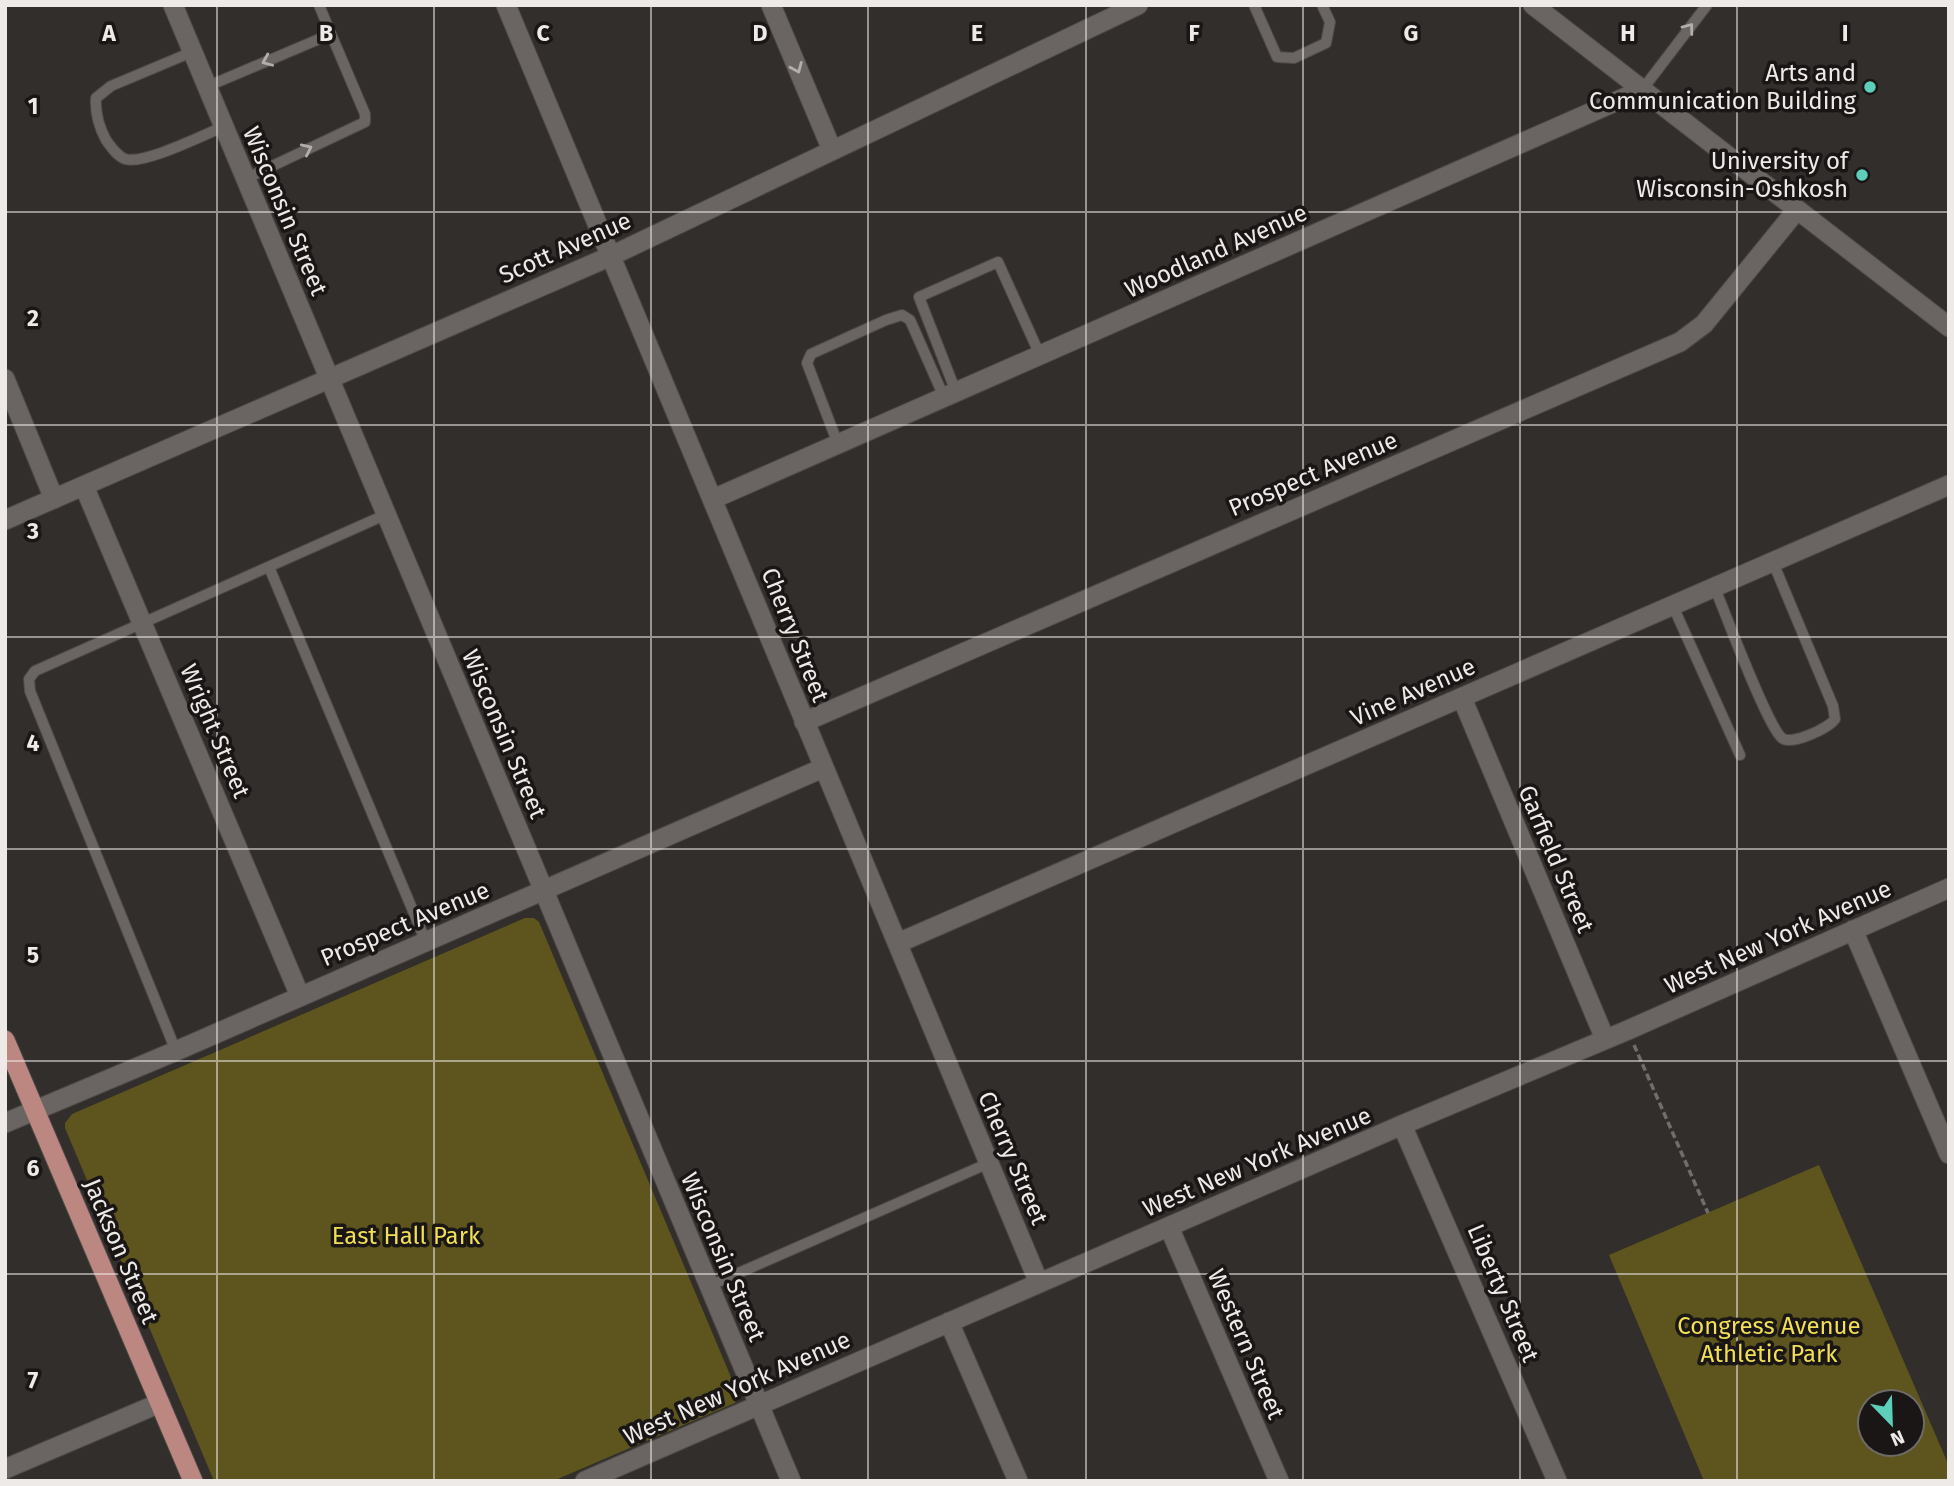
<svg xmlns="http://www.w3.org/2000/svg" width="1954" height="1486" font-family="'Fira Sans',sans-serif">
<rect width="100%" height="100%" fill="#322e2b"/>
<!-- green -->
<path fill="#5d551d" fill-rule="evenodd" d="M525,918h9l5,4 197,467 1,8 -2,6 -182,78h-339l-149,-353v-5l7,-9z
M1819,1165l130,301v15h-245l-95,-226zM1870,1402h42v42h-42z"/>
<g fill="none" stroke-linecap="round" stroke-linejoin="round">
<!-- service casing -->
<g stroke="#4d4947" stroke-width="12">
<path id="service" d="M319,5l12,29
M1254,5l23,52 17,1 32,-15 4,-21 -8,-17
M192,52l-81,34 -15,12c-1,15 3,29 10,42 5,7 11,16 19,19 19,6 78,-24 98,-32
M206,87l125,-53 34,80v8l-120,57
M1642,90l65,-85
M956,392l-37,-95 79,-35 42,93
M838,444l-31,-81 4,-9 75,-34 16,-5 8,5 34,77
M269,567l157,375
M1714,586c11,26 53,140 68,152 9,8 47,-10 53,-19l-2,-13 -61,-146
M1672,604l68,151
M176,1051l-146,-360 -1,-12 6,-8 352,-157
M709,1286l280,-123"/>
</g>
<!-- minor casing -->
<g stroke="#4d4947" stroke-width="21">
<path id="minor" d="M506,5l533,1278
M771,5l61,145
M1533,5l416,322
M5,379l49,120
M84,486l216,510
M713,499l929,-409
M5,520l606,-264 527,-251
M1462,698l143,341
M804,722l876,-380 24,-18 92,-113
M1853,930l96,224
M898,943l1051,-458
M5,1123l171,-72 647,-283
M1402,1125l155,356
M1169,1227l110,254
M949,1322l69,159
M5,1469l155,-66
M585,1481l817,-356 226,-95 321,-142"/>
</g>
<!-- tertiary casing -->
<g stroke="#4d4947" stroke-width="21">
<path id="tertiary" d="M173,5l618,1476"/>
</g>
<!-- primary casing -->
<g stroke="#4d4947" stroke-width="21">
<path id="primary" d="M5,1040l188,441"/>
</g>
<!-- path -->
<path stroke="#716d6a" stroke-width="3.5" stroke-dasharray="7 3.5" stroke-linecap="butt" d="M1634,1045l74,168"/>
<!-- service -->
<use href="#service" stroke="#6a6562" stroke-width="10"/>
<!-- minor -->
<use href="#minor" stroke="#6a6562" stroke-width="19"/>
<!-- tertiary -->
<use href="#tertiary" stroke="#6a6562" stroke-width="19"/>
<!-- primary -->
<use href="#primary" stroke="#bc8681" stroke-width="19"/>
</g>
<!-- one-way arrows -->
<defs><path id="oneway-chevron" d="M-2-3.5L2.5 0L-2 3.5" fill="none" stroke-width="1.6" stroke-linecap="round" stroke-linejoin="round" transform="scale(1.75)"/></defs>
<g stroke="#b2aeac">
<use href="#oneway-chevron" transform="translate(1689 28) rotate(-53)"/>
<use href="#oneway-chevron" transform="translate(267 61) rotate(157)"/>
<use href="#oneway-chevron" transform="translate(797 68) rotate(67)"/>
<use href="#oneway-chevron" transform="translate(307 149) rotate(-25)"/>
</g>
<!-- grid -->
<path fill="none" stroke="#edeae8" stroke-width="2" stroke-opacity="0.55" d="M217,5v1476M434,5v1476M651,5v1476M868,5v1476M1086,5v1476M1303,5v1476M1520,5v1476M1737,5v1476M5,212h1944M5,425h1944M5,637h1944M5,849h1944M5,1061h1944M5,1274h1944"/>
<!-- markers -->
<g fill="#5dceb9" stroke="#191615" stroke-width="2.5">
<circle cx="1870" cy="87" r="7"/>
<circle cx="1862" cy="175" r="7"/>
</g>
<g text-anchor="middle" stroke-width="7" stroke-linejoin="round" paint-order="stroke">
<!-- poi labels -->
<g font-size="24" fill="#edeae8" stroke="#191615" text-anchor="end">
<text x="1856" y="81">Arts and<tspan x="1856" dy="28">Communication Building</tspan></text>
<text x="1848" y="169">University of<tspan x="1848" dy="28">Wisconsin-Oshkosh</tspan></text>
</g>
<!-- street labels -->
<g font-size="24" fill="#edeae8" stroke="#191615">
<text transform="translate(285 211) rotate(67)" y="8">Wisconsin Street</text>
<text transform="translate(565 248) rotate(-24)" y="8">Scott Avenue</text>
<text transform="translate(1216 251) rotate(-24)" y="8">Woodland Avenue</text>
<text transform="translate(1313 474) rotate(-23)" y="8">Prospect Avenue</text>
<text transform="translate(795 635) rotate(68)" y="8">Cherry Street</text>
<text transform="translate(1413 692) rotate(-24)" y="8">Vine Avenue</text>
<text transform="translate(215 731) rotate(67)" y="8">Wright Street</text>
<text transform="translate(504 734) rotate(67)" y="8">Wisconsin Street</text>
<text transform="translate(1556 859) rotate(67)" y="8">Garfield Street</text>
<text transform="translate(405 924) rotate(-23)" y="8">Prospect Avenue</text>
<text transform="translate(1778 937) rotate(-24)" y="8">West New York Avenue</text>
<text transform="translate(1013 1158) rotate(67)" y="8">Cherry Street</text>
<text transform="translate(1257 1162) rotate(-23)" y="8">West New York Avenue</text>
<text transform="translate(121 1251) rotate(67)" y="8">Jackson Street</text>
<text transform="translate(723 1257) rotate(67)" y="8">Wisconsin Street</text>
<text transform="translate(1503 1293) rotate(67)" y="8">Liberty Street</text>
<text transform="translate(1246 1344) rotate(67)" y="8">Western Street</text>
<text transform="translate(737 1388) rotate(-24)" y="8">West New York Avenue</text>
</g>
<!-- park labels -->
<g font-size="24" fill="#f1df55" stroke="#191615">
<text x="406" y="1244">East Hall Park</text>
<text x="1769" y="1334">Congress Avenue<tspan x="1769" dy="28">Athletic Park</tspan></text>
</g>
</g>
<g font-size="23" text-anchor="middle" font-weight="bold" fill="#edeae8" stroke="#191615" stroke-width="7" stroke-linejoin="round" paint-order="stroke">
<text x="109" y="41">A</text>
<text x="326" y="41">B</text>
<text x="543" y="41">C</text>
<text x="760" y="41">D</text>
<text x="977" y="41">E</text>
<text x="1194" y="41">F</text>
<text x="1411" y="41">G</text>
<text x="1628" y="41">H</text>
<text x="1845" y="41">I</text>
<text x="33" y="114">1</text>
<text x="33" y="326">2</text>
<text x="33" y="539">3</text>
<text x="33" y="751">4</text>
<text x="33" y="963">5</text>
<text x="33" y="1176">6</text>
<text x="33" y="1388">7</text>
</g>
<!-- border -->
<rect width="1954" height="1486" fill="none" stroke="#edeae8" stroke-width="14"/>
<!-- north arrow -->
<g transform="translate(1891 1423) rotate(157)"><circle r="33" fill="#191615" stroke="#6e6b69" stroke-width="2"/>
<path d="M0-5L12 26L0 18L-12 26Z" fill="#5dceb9"/>
<text y="-10" font-size="19" font-weight="bold" text-anchor="middle" fill="#edeae8">N</text>
</g>
</svg>
